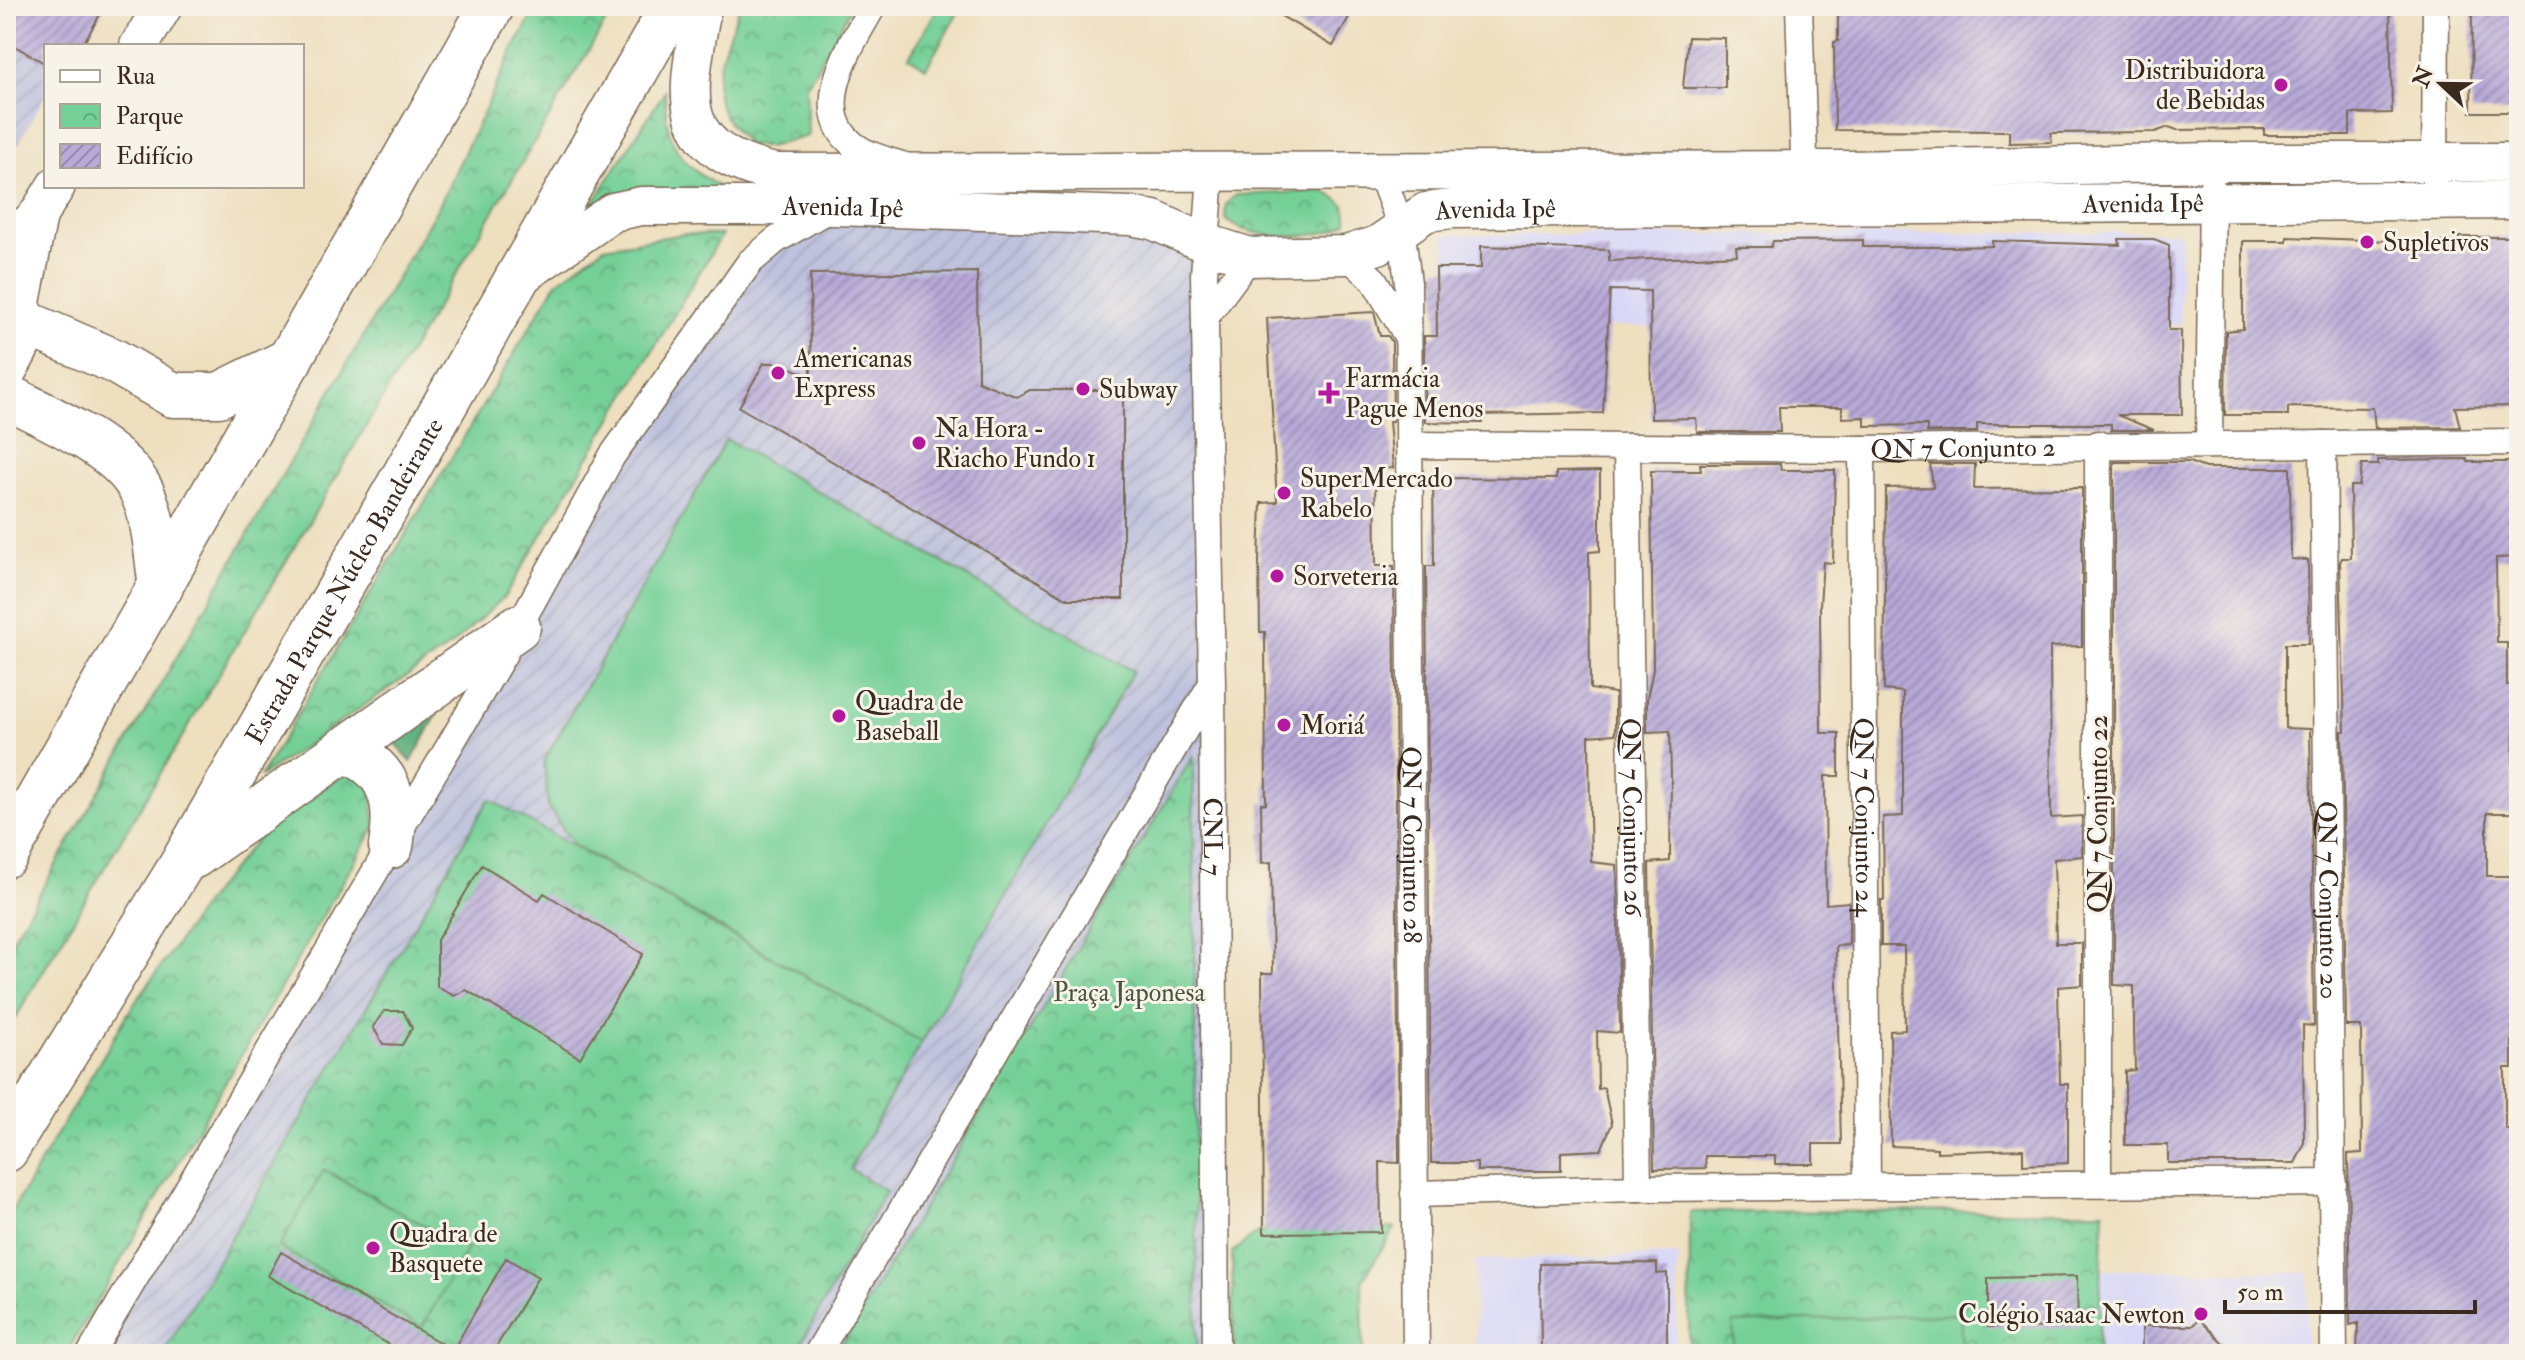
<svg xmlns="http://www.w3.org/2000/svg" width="2525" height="1360" font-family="'IM FELL Double Pica',serif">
<defs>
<pattern id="industrial-furrows" width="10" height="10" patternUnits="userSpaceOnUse" patternTransform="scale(2)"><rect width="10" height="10" fill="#bfc2dd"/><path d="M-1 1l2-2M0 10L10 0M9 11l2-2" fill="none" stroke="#a5a7bd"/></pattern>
<pattern id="forest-crowns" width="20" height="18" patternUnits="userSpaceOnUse" patternTransform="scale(2)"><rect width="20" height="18" fill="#60b280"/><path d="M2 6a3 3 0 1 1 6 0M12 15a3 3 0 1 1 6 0" fill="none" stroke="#509168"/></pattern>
<pattern id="park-crowns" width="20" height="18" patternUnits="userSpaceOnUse" patternTransform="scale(2)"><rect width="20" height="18" fill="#75d097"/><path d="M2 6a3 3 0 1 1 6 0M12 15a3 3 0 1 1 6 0" fill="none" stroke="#61a97b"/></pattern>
<pattern id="building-hatch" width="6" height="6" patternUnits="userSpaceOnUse" patternTransform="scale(2)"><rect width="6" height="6" fill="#b7a9d8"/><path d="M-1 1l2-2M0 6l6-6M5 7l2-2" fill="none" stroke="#968aaf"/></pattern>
</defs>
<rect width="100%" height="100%" fill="#f7f3e8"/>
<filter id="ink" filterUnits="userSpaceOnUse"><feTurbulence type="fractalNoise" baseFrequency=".0125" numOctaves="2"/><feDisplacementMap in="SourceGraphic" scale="16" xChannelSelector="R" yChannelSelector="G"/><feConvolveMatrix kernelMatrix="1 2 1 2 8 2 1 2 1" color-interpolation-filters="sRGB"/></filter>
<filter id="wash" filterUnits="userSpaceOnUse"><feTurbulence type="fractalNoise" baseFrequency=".006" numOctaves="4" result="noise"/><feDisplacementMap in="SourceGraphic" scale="32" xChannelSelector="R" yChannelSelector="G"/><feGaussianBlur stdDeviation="1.8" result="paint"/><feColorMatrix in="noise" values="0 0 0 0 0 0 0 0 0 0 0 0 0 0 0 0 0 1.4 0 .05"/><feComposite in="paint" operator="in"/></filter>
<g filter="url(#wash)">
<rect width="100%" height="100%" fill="#eedfbf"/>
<!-- built -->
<path fill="#d8d7f8" d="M2181,232l-1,93 -734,2 -1,-92z
M1678,1255l-2,99h-201v-94z
M2097,1269l211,4 -2,81h-211z"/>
<!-- industrial -->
<path fill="url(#industrial-furrows)" d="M6,6l40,40v47l-40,74z
M835,206l373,35 2,1113h-1135l671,-1096z"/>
<!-- forest -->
<path fill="url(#forest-crowns)" stroke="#4e6e4f" stroke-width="2" d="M444,702l-33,60 -20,-24z"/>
<!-- park -->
<path fill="url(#park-crowns)" stroke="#587d5a" stroke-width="2" d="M538,6h77l-609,1028v-83l435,-749 73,-154z
M740,6h112l-46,81 2,49 -40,11 -20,-2c-8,-9 -18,-19 -24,-30 -18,-34 4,-76 16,-109z
M939,6h23l-36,62 -17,-11z
M665,91c1,54 12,70 57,98l-129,14z
M1323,191c15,8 26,12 24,31 -22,21 -102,18 -122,-3l1,-15 10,-9z
M684,234l38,1 -217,361 -53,49 -192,132 297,-495 47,-35z
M1193,756l4,598h-361z
M359,771l11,4 5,52 -309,527h-60v-133l124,-211 83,-118 40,-48 22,-23 68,-45z
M489,799l433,243 -72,127 36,22 -91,163h-632z
M2104,1211l-6,143h-409l1,-142z
M1395,1228l-33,53 1,73h-129l-2,-102 27,-20z"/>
<!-- garden -->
<path fill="#75d097" stroke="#587d5a" stroke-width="2" d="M726,439l407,232 -211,371 -348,-197 -26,-38 -4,-46z
M324,1170l143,79 -45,78 -143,-80z
M1960,1314l2,40h-228l-1,-31z"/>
<g id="blocks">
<!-- building -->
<path fill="url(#building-hatch)" d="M6,6h99l-23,40h-36v18l-40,-23z
M1264,6h91l-22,40z
M1838,6h552l2,107 -42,1v21h-86v-6l-87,1 -8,-3 -14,5 -104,1 1,9 -43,1v-12l-174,-1 -1,-88 4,-1z
M2472,6h47v106h-48z
M1688,37l37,1v50h-42z
M2287,237l128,5h45l-2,-5h61v169l-64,1 5,20 -85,1 -2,-20 -85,-1v8h-63l1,-84 17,-2v-88h44z
M2119,239h35l15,6v85h12l1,85h-65l37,15h-43v-6h-134v8h-50v-7l-62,1v-9l-23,1v-11h-63l1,25h-83l-1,-14 -45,1 -1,-128 -40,-1 -7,123 -121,2v8l-57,-1 -1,-86h13l-1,-68h45v-22l128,4v11l128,-6 -1,-8h35l2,-6 90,-1v7h87l42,-1v-5l128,4z
M977,272l1,109 39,16 13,-7h93v209h-55l-329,-192 25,-44h15l32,13 -1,-102z
M1374,312l6,24h8l4,6 1,79h-4l4,47 -18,1 1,97h18l5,597 -19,-1 1,70 -117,1 -2,-260h11l-2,-111 -9,1 -1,-60 5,1 -1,-172h-5l-1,-70 2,-59 16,-1 -10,-184z
M2467,459l1,3h51v95l-23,1 1,85h10v42l12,-1v44h-5l-2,85h-25v63h29l3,21v129h-7v42h-7v61l14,-1v226h-162l1,-31 -8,2 -2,-171 14,-1 -1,-127h-15l-4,-295h3l-5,-169 2,-4h9l-1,-72h9l3,-21h16v-5z
M2114,462h75l16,6h85l1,91 17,1 1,84h-24v84l25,1 4,297 -11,-1 1,120 -9,18h-127v-18h-43v-74l10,-1 -1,-42v-42l-20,-1z
M1700,464h80l1,6h54l-2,93 -10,-1 -3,43 1,128h18v43h-14l1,128 23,-2v43l-13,1 5,198h-28v20h-38v-8h-70l1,12 -52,1 -5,-306 21,-2 1,-84 -1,-46 -23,1v-34l6,-28 -2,-199h50z
M1930,464h45l-1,25 108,-1v158l-32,1 1,171 31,-2v40l-28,3 2,84h26v42l-24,2 2,97h8v79l-45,2v-16l-86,3v-4l-46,-2 -1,-115 15,-1 -1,-84h-23v-46h3l-1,-83 20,-1v-124l-19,-2 2,-202 47,-1z
M1600,471v80l-11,1 1,137 25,4v41l-26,2 1,80 1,46 26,3 3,168 -23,-2 1,58 6,-1 8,36 -11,26 -40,2v19h-84v-8h-46l-5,-597h8l-1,-88 123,1v-7z
M482,865l57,35 5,-7 99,61 -63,104 -114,-68 -12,6 -17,-9v-47z
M384,1011h19l9,17 -10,17 -19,-1 -10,-17z
M281,1252l172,98 53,-92 32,19 -46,77h-87l-137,-78z
M1657,1263v11l10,-1v81h-126l-1,-90z
M2077,1276l1,52 -90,-1v-49z
M2199,1319l35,35h-92v-28h50z"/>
</g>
</g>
<g filter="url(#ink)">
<use href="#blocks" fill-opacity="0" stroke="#7a6956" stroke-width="2"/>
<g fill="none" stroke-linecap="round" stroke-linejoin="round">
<!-- street casing -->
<g stroke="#7a6956" stroke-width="29">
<g id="street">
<path d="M873,6c-23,40 -69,110 -12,144 12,7 28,11 41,15"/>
<path d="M1799,6l6,180"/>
<path id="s1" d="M1380,171l21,55 7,57 8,1071"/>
<path id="s2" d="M1211,173l-7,102 8,408 4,671"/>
<path d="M2435,177l1,-171"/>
<path d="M1346,255l28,25 32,54"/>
<path d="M1205,318l45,-61"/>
<path d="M2098,444v740"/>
<path d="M2209,444l3,-256"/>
<path id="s3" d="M2323,444l11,910"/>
<path id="s4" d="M1409,445l453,4 657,-7"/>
<path id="s5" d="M1627,447l11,741"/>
<path id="s6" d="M1862,449l5,737"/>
<path d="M1414,1194l224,-6 695,-5"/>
<path d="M90,1354l412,-697 110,-201 138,-194 26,-22 56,-33"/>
<path d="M817,1354l394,-669"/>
</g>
</g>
<!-- secondary casing -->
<g stroke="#7a6956" stroke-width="41">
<g id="secondary">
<path d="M702,6c-14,88 -34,142 73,167l1074,-3 364,-8h306"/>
<path d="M139,46l24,-40"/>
<path d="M20,233l18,-18 18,-29"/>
<path id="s7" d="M518,278l95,-66 28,-6h194l296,10 22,4 52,23 45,14 96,-2 32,-10 48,-33 27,-3 1066,-9"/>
<path d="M6,286c31,33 22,50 0,87"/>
<path d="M21,302l17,-87"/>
</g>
</g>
<!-- highway casing -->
<g stroke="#7a6956" stroke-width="47">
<g id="highway">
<path d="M28,324l86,37 59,34h46l71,-35"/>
<path d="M6,396c40,20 109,50 132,89 17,28 18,70 23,102"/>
<path d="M343,750c47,16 56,51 48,96"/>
<path d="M6,855l486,-849"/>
<path d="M194,856l324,-229"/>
<path id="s8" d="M6,1150l176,-286 491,-858"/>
</g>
</g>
<!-- street -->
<use href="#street" stroke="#fff" stroke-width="26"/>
<!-- secondary -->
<use href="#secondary" stroke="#fff" stroke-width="38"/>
<!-- highway -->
<use href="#highway" stroke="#fff" stroke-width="44"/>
</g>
</g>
<!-- markers -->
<g fill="#b5179e" stroke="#f7f3e8" stroke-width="3">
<circle cx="2281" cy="85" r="8"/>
<circle cx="2367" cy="242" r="8"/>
<circle cx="778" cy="373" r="8"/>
<circle cx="1083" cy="389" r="8"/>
<path d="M1325 381h8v8h8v8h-8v8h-8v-8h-8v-8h8z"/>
<circle cx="919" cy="443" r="8"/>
<circle cx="1284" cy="493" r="8"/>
<circle cx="1277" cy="576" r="8"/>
<circle cx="839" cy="716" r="8"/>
<circle cx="1284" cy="725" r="8"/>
<circle cx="373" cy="1248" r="8"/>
<circle cx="2201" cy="1314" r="8"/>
</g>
<g text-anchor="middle" stroke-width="6" stroke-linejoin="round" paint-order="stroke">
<!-- poi labels -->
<g font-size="26" fill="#3b2a1e" stroke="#f7f3e8" text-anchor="start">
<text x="2265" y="79" text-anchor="end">Distribuidora<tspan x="2265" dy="30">de Bebidas</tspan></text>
<text x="2383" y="251">Supletivos</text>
<text x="794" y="367">Americanas<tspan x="794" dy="30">Express</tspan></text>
<text x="1345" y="387">Farmácia<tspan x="1345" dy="30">Pague Menos</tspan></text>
<text x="1099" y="398">Subway</text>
<text x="935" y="437">Na Hora -<tspan x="935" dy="30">Riacho Fundo 1</tspan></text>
<text x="1300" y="487">SuperMercado<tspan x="1300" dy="30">Rabelo</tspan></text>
<text x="1293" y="585">Sorveteria</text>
<text x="855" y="710">Quadra de<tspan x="855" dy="30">Baseball</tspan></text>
<text x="1300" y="734">Moriá</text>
<text x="389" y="1242">Quadra de<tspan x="389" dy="30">Basquete</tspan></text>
<text x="2185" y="1323" text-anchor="end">Colégio Isaac Newton</text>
</g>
<!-- street labels -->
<g font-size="26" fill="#3b2a1e" stroke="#f7f3e8">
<text dy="9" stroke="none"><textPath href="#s7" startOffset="1666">Avenida Ipê</textPath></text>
<text dy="9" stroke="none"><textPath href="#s7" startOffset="346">Avenida Ipê</textPath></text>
<text dy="9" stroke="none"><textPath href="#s7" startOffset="1018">Avenida Ipê</textPath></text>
<text dy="9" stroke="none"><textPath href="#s4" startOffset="554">QN 7 Conjunto 2</textPath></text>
<text dy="9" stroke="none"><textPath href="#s8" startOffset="662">Estrada Parque Núcleo Bandeirante</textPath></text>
<text transform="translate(2098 814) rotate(-90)" y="9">QN 7 Conjunto 22</text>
<text dy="9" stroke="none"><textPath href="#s5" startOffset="370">QN 7 Conjunto 26</textPath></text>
<text dy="9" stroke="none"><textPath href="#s6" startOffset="368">QN 7 Conjunto 24</textPath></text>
<text dy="9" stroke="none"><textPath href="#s2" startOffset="664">CNL 7</textPath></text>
<text dy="9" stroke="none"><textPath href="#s1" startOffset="678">QN 7 Conjunto 28</textPath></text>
<text dy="9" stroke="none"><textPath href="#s3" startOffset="456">QN 7 Conjunto 20</textPath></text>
</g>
<!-- park labels -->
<g font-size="26" fill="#4a543c" stroke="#f7f3e8">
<text x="1129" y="1001">Praça Japonesa</text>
</g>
</g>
<!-- margin -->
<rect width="2525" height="1360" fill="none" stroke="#f7f3e8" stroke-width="32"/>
<!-- legend -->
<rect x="44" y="44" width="260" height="144" fill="#f7f3e8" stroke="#aca397" stroke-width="2"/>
<rect x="60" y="70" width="40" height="12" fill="#ffffff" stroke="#aca397" stroke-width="2"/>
<text x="116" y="84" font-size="24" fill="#3b2a1e">Rua</text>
<rect x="60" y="104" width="40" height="24" fill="url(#park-crowns)" stroke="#aca397" stroke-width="2"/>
<text x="116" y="124" font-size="24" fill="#3b2a1e">Parque</text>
<rect x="60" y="144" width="40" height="24" fill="url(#building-hatch)" stroke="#aca397" stroke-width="2"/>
<text x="116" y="164" font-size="24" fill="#3b2a1e">Edifício</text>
<!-- north arrow -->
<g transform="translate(2441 84) rotate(292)" stroke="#f7f3e8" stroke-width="6" paint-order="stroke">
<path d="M0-6L14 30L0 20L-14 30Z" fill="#3b2a1e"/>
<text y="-12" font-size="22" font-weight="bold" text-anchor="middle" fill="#3b2a1e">N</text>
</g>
<!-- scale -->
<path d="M2225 1300v12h250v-12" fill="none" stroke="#3b2a1e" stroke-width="4"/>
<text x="2237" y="1300" font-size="24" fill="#3b2a1e" stroke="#f7f3e8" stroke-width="6" paint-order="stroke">50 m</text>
</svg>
